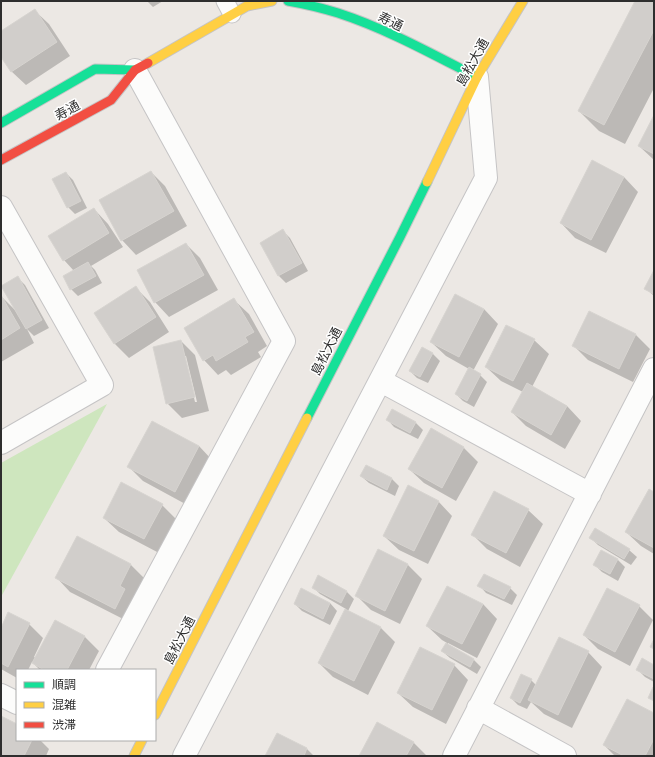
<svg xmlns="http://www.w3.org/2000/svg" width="655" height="757" font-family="Quicksand,'Noto Sans JP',sans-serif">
<rect width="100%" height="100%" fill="#ece8e4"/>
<!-- green -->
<path fill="#cee6be" d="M107,404l-106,193v-134z"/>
<!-- shadow -->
<path fill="#0003" fill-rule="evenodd" d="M147,1h16l-10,6z
M636,1h18v87l-29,56 -26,-13 -20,-20z
M34,10l15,14 21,32 -44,29 -15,-14 -10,-16v-23z
M654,117v43l-15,-14z
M593,161l31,16 14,15 -32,61 -31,-15 -14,-15z
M151,172l14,14 22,40 -51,29 -14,-15z
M66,173l7,7 14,28 -12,6 -7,-7z
M94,209l14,15 15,23 -32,19 4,4 7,13 -24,13 -7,-7 3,-18 -10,-11z
M283,231l7,7 18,33 -22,12 -7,-7 -18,-33z
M186,244l14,14 18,32 -49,27 -14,-15z
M654,272v24l-9,-8z
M18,278l7,7 24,43 -15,8 -7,-7 7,14 -33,19v-66l14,14z
M136,288l14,14 19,30 -40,26 -14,-14 -19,-31z
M234,300l15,14 18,32 -9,6 3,5 -30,18 -5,-5 -8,5 -14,-15 -19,-31z
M484,309l14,15 -25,47 7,4 7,7 -13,25 -11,-6 -7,-7 13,-25 -23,-13 -15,-14z
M507,326l27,14 15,14 -17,33 35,19 14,15 -16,28 -39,-23 -14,-14 11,-20 -22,-11 -15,-14z
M636,335l14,14 -17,33 -45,-22 -15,-15z
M181,341l14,14 14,56 -27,7 -15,-15zM184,356h2l11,46h-2z
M422,349l11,5 7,7 -12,22 -11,-5 -7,-7z
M392,410l24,13 7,7 -5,9 -24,-12 -7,-8z
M431,430l33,18 14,14 -22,39 -32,-18 -15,-14z
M199,446l14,15 -24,45 -46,-25 -14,-14z
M366,467l26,12 7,7 -4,10 -26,-13 -8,-7z
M654,493v61l-13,-8 -15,-14z
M438,501l14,15 -24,48 -29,-14 -15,-14z
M162,505l14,14 -17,34 -40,-21 -15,-14z
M528,510l15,14 -23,43 -33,-18 -15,-15z
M77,537l54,28 14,14 -16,43 -59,-30 -14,-15z
M591,538l38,12 8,7 -6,8 -33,-20z
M379,550l29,15 14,14 -22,45 -29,-14 -14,-14z
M602,551l16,9 7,7 -7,14 -16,-9 -7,-7z
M318,577l29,15 7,7 -6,12 33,17 14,14 -27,53 -35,-18 -14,-14 27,-54 -26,-15 -7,-7z
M479,585l31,3 7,7 -5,10 -26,-12z
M330,603l7,8 -7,14 -28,-14 -7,-7z
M483,604l14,15 -20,39 -29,-15v2l26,15 7,7 -4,7 -27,-16 -8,-7 5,-8 -5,-3 -15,-14z
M639,606l14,14 -23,46 -32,-17 -14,-14z
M56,621l29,16 14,14 -10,19h-49l-8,-8 -4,8h-11v8l-16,-9v-39l28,-6 14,14 -9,19 2,1z
M588,652l14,15 -30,61 -28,-14 -13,-12 -4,7 -9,-4 -7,-7 20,-18 5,5z
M454,665l14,15 -22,44 -33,-17 -15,-14z
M654,666v16l-9,-5 -8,-8z
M654,714v42h-39l-11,-11z
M1,717l16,8v15h23l9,9 -3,7h-45z
M277,735l30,14 7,7h-47z
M413,742l14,14h-67z"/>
<!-- building -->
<path fill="#d1cecb" stroke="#d7d4d0" d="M635,1h19v29l-50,95 -26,-14z
M35,9l22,33 -46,30 -10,-15v-26z
M654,115v39l-16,-8z
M592,160l32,17 -33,63 -31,-17z
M151,171l23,40 -53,30 -22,-41z
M66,172l15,29 -14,7 -15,-29z
M94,208l15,25 -46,28 -15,-25z
M283,229l19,34 -24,13 -18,-33z
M186,243l18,32 -50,28 -17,-33z
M88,262l8,14 -26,14 -7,-14z
M654,270v24l-10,-5z
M18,276l24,44 -16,9 -25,-43z
M136,286l20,31 -42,27 -20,-31z
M455,294l29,15 -25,48 -29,-15z
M1,295l19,33 -19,12z
M234,298l20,34 -9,5 3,5 -32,19 -3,-6 -10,6 -19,-33z
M589,311l47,23 -17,35 -47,-23z
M506,325l29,14 -22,42 -28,-14z
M181,340l14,57 -29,7 -13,-57z
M422,347l11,6 -13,24 -11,-6z
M469,367l12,7 -14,27 -12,-7z
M527,383l40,23 -16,29 -40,-23z
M392,409l24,13 -6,11 -24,-13z
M152,421l47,25 -24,46 -48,-25z
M431,428l33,19 -22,41 -34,-19z
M366,465l26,13 -5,12 -27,-14z
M121,482l42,22 -19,35 -41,-21z
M408,485l31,16 -25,50 -31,-15z
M649,489l5,3v56l-29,-16z
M494,491l35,18 -23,44 -35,-18z
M595,528l35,21 -6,10 -35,-21z
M77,536l54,28 -11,22 5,3 -10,20 -60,-31z
M378,549l30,15 -23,47 -30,-15z
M601,550l17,9 -8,15 -17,-9z
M484,574l27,13 -7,12 -27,-13z
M318,575l29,16 -6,12 -29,-15z
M447,586l36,18 -21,40 -36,-18z
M301,588l29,15 -7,16 -29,-15z
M607,588l33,17 -25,47 -32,-17z
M345,609l36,18 -27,54 -36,-18z
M8,612l22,11 -22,44 -7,-4v-35z
M55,620l30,16 -18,34h-23l-12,-7z
M559,637l30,14 -31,64 -30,-15z
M654,639v10l-4,-2z
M446,643l28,16 -4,8 -29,-16z
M420,647l35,17 -23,46 -35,-17z
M642,658l12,7v14l-18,-9z
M521,674l11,5 -12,24 -10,-5z
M653,687l1,1v13l-6,-3z
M627,699l27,14v26l-9,17h-21l-21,-11z
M1,716l16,8v16h15l-8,16h-23z
M377,722l37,20 -8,14h-47z
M277,733l30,15 -3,8h-39z"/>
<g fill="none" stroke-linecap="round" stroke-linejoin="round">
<!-- lane casing -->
<g stroke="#c5c4c5" stroke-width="19">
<path id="lane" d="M225,1l7,13"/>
</g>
<!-- street casing -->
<g stroke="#c5c4c5" stroke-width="24">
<path id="street" d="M1,207l101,178 -101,58
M381,381l209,113
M107,670l177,-329 -149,-271
M1,695l16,8
M478,708l87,48
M184,756l302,-578 -9,-101
M454,756l200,-387"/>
</g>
<!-- fast casing -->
<g stroke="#c5c4c5" stroke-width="11">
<path id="fast" d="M288,1c17,3 34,7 50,12 49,16 94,41 139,64
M1,123l94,-54 40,1
M307,418l93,-181 27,-55"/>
</g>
<!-- slow casing -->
<g stroke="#c5c4c5" stroke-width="11">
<path id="slow" d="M148,63l99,-57 25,-5
M427,182l50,-105 46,-76
M155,715l152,-297
M134,756l8,-16"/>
</g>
<!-- jam casing -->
<g stroke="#c5c4c5" stroke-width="11">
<path id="jam" d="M1,160l110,-60 24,-30 13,-7"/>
</g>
<!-- lane -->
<use href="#lane" stroke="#fcfcfb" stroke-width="17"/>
<!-- street -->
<use href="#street" stroke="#fcfcfb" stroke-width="22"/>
<!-- fast -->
<use href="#fast" stroke="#16e098" stroke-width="9"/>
<!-- slow -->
<use href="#slow" stroke="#ffcf43" stroke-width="9"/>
<!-- jam -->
<use href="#jam" stroke="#f24e42" stroke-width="9"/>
</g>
<g text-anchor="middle" stroke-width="3" stroke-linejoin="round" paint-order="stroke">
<!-- street labels -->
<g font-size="13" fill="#2e2e2e" stroke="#fff">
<text transform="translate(391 21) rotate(26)" y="5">寿通</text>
<text transform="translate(472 62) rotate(-61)" y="5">島松大通</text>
<text transform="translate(67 110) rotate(-29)" y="5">寿通</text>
<text transform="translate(326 351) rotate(-63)" y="5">島松大通</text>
<text transform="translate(179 640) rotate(-63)" y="5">島松大通</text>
</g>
</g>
<!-- border -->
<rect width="655" height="757" fill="none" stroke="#2e2e2e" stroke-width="4"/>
<!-- legend -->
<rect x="16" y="669" width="140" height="72" fill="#ffffff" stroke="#ababab"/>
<rect x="24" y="682" width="20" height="6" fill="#16e098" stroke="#ababab"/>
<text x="52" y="689" font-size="12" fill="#2e2e2e">順調</text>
<rect x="24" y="702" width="20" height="6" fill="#ffcf43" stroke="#ababab"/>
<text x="52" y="709" font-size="12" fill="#2e2e2e">混雑</text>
<rect x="24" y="722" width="20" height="6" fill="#f24e42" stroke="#ababab"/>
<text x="52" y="729" font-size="12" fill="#2e2e2e">渋滞</text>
</svg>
